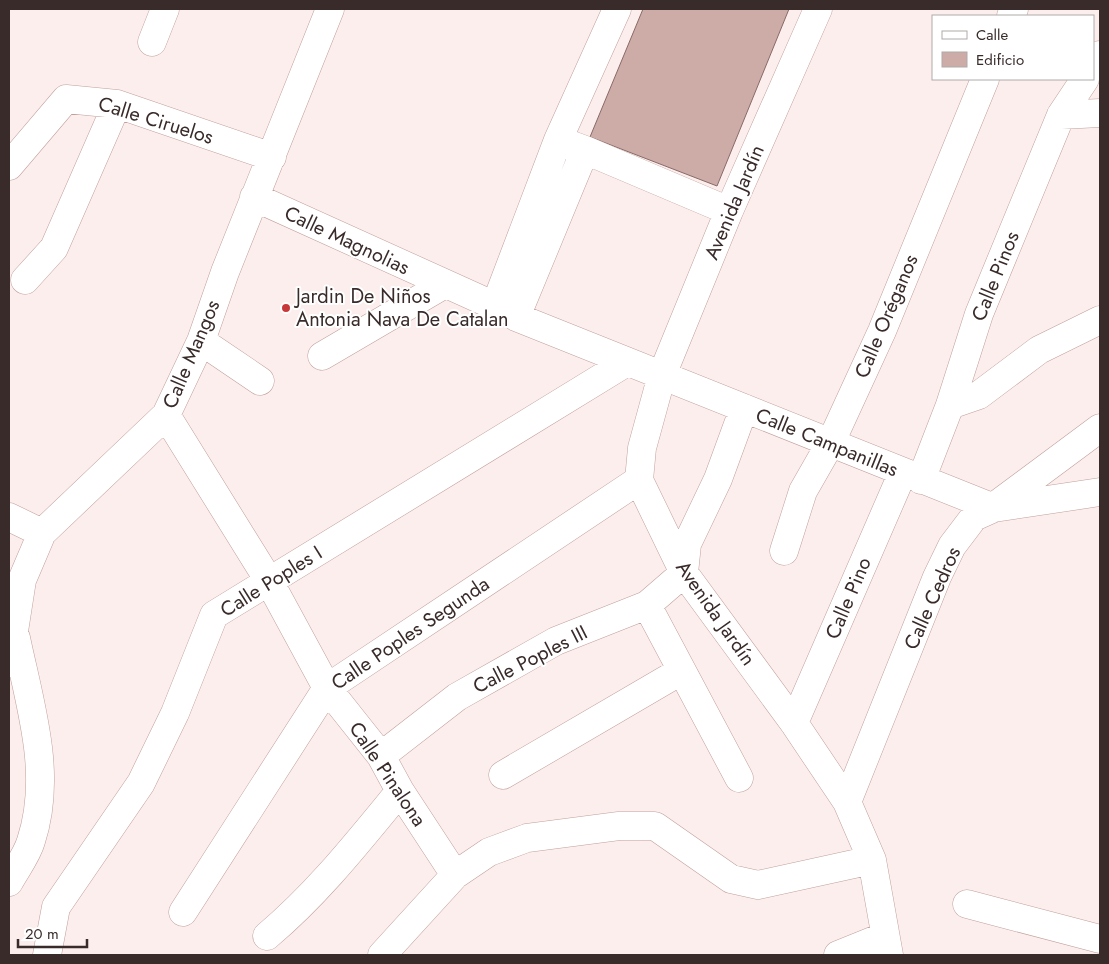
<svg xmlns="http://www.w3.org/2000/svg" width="1109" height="964" font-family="Jost,sans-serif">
<rect width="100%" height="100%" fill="#fceeec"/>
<!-- building -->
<path fill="#cdaca8" stroke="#886a67" d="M643,9h146l-72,177 -127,-49z"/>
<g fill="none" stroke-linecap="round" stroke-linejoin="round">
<!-- minor casing -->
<g stroke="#c0a09c" stroke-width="29">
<path id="minor" d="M818,9l-89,202 -67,164 -20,73 -3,32 45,93 110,150 53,79 25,58 17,95
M1011,16l3,-7
M152,42l13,-33
M1093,66l7,-11
M1061,115l39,-2
M558,140l27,10 -69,167 478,191
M585,150l144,61
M9,166l57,-67 51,5 155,53
M254,197l241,109 63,-166 59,-131
M25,280l29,-32 63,-144
M201,341l59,40
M322,356l123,-72
M950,405l29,-10 60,-45 61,-30
M166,415l103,166 58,107 54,68 19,35 55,84
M921,480l29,-75 29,-91 82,-199 24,-36
M995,506l105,-78
M9,517l33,16
M784,551l19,-60 28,-49 51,-111 103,-252
M647,605l92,173
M9,663l13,-83 20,-47 124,-118 35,-74 24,-69 105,-263
M794,723l109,-251
M381,756l76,-59 99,-56 91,-36 37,-32 3,-29 31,-65 26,-71
M503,775l178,-104
M847,802l90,-225 15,-31 22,-29 20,-9 106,-16
M9,882c7,-13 18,-27 22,-41 22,-67 -1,-136 -15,-203
M967,904l133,35
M183,912l144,-224 312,-208
M267,936c51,-43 91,-94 133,-145
M47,955l9,-48 85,-124 34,-70 39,-98 413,-253
M382,955l73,-80 34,-23 38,-14 92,-12h36l76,53 27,6 114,-25
M838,955l47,-19"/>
</g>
<!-- minor -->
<use href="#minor" stroke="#fff" stroke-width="28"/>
</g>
<!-- markers -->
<circle fill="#c73839" stroke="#fff" stroke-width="2" cx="286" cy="308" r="5"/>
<g text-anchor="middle" stroke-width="4" stroke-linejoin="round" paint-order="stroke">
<!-- street labels -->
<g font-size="20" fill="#382b2a" stroke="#fff">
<text transform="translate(156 120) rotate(17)" y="7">Calle Ciruelos</text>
<text transform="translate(734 202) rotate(-67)" y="7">Avenida Jardín</text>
<text transform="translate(347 240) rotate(25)" y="7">Calle Magnolias</text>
<text transform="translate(995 276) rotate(-68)" y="7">Calle Pinos</text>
<text transform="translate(886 316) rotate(-67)" y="7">Calle Oréganos</text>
<text transform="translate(191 354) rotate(-67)" y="7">Calle Mangos</text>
<text transform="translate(827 442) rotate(22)" y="7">Calle Campanillas</text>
<text transform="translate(271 581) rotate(-32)" y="7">Calle Poples I</text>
<text transform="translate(848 598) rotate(-67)" y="7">Calle Pino</text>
<text transform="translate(932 598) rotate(-66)" y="7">Calle Cedros</text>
<text transform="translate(716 613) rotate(55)" y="7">Avenida Jardín</text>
<text transform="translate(410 633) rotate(-34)" y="7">Calle Poples Segunda</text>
<text transform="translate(530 659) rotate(-27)" y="7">Calle Poples III</text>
<text transform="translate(388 774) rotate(56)" y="7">Calle Pinalona</text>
</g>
<!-- poi labels -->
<g font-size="20" fill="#382b2a" stroke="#fff" text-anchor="start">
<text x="296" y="303">Jardin De Niños<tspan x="296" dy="23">Antonia Nava De Catalan</tspan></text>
</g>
</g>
<!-- border -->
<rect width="1109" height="964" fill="none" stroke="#382b2a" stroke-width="20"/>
<!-- legend -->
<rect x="932" y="15" width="162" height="65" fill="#ffffff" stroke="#afaaaa"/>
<rect x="942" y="31" width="25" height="8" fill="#ffffff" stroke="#afaaaa"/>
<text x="976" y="40" font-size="15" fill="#382b2a">Calle</text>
<rect x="942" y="52" width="25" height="15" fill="#cdaca8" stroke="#afaaaa"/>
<text x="976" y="65" font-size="15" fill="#382b2a">Edificio</text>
<!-- scale -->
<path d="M18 939v8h69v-8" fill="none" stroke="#382b2a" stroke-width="2.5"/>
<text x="25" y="939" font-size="15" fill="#382b2a" stroke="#ffffff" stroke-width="4" paint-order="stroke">20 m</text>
</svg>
